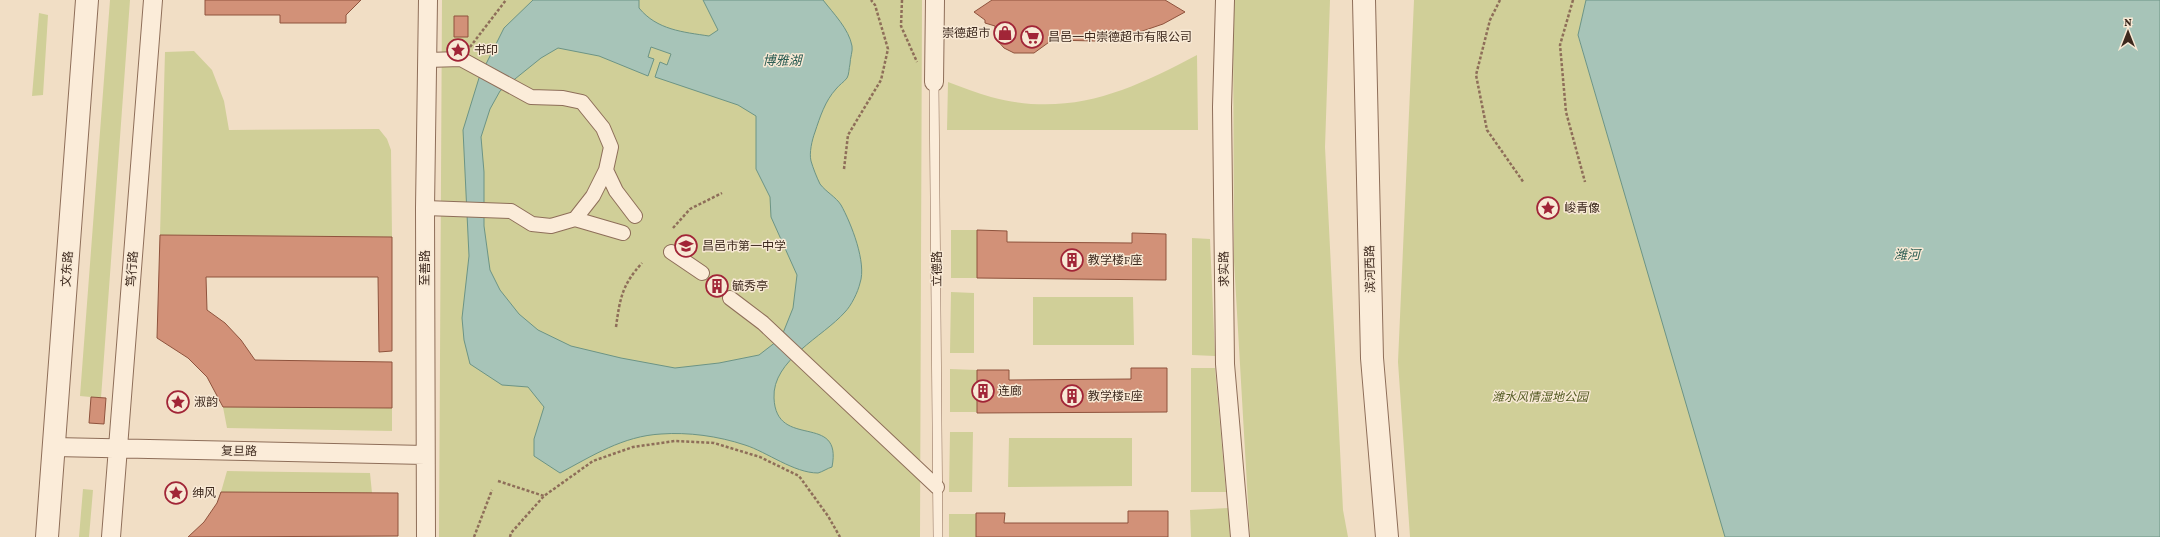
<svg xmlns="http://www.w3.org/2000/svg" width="2160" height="537" font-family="'Crimson Pro','Noto Sans SC',serif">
<rect width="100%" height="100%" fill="#f1dec5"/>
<!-- green -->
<path fill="#d0cf98" d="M110,0h20l-29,398 -21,-2z
M442,0h480l-2,537h-481z
M1233,0h97l-5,147 18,363 5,27h-98l-16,-276z
M1414,0h172l-8,36 149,501h-317l-12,-175z
M39,13l9,2 -5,80 -11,1z
M194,51l18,19 12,31 5,29 150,-1 8,10 4,11 1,87 -232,-2 5,-183z
M1197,55l1,75h-251l1,-48c14,5 29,11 43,15 79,21 138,-6 206,-42z
M951,230h26v48h-26z
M1192,238l18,1 5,117 -23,-1z
M951,292l23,1v60h-24z
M1033,297h100l1,48h-101z
M1191,368h24l11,124h-35z
M950,369l27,1v42h-27z
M223,407l169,1v23l-165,-3z
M950,432h23l-1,60h-23z
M1009,438h123v48l-124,1z
M227,471l143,2 2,20 -151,-1z
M83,489l10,1 -4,47h-10z
M1228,508l2,29h-39l-1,-27z
M949,514h27v23h-27z"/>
<!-- water -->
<path fill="#a7c4b8" stroke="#6c9485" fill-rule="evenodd" d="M533,0h106v8c18,22 44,24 70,28l9,-6 -15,-30h120c10,13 26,29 29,46 1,5 -2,12 -2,18 -1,4 -1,11 -3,14 -3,4 -8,7 -11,11 -11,12 -16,28 -21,43 -3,8 -6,21 -4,29 2,7 6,17 9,23 6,8 16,13 21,21 10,18 26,58 19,78 -2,9 -9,23 -15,29 -22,25 -73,48 -71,86 2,53 69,13 58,69 -4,1 -10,5 -14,6 -24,0 -51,-21 -73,-28 -27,-9 -57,-13 -84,-11 -38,2 -69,22 -101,39l-26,-17v-17l10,-32 -16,-20 -26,-2 -32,-21 -6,-24 -2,-22 7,-62 -6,-126 16,-52 25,-50zM651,47l20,7 -4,11 -7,-3 -5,15 83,28 18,11v53l14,28 1,20 26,58 -4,33 -12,30 -22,17 -40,8 -44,5 -54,-10 -50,-12 -33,-16 -19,-16 -19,-24 -10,-20 -6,-44v-54l-3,-35 9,-28 10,-18 41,-33 17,-10 41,8 49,20 6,-17 -6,-2z
M1586,0h574v537h-435l-147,-502z"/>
<!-- building -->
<path fill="#d29178" stroke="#8f533d" d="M205,0h156l-15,15v8h-66v-8h-75z
M992,0h173l20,12 -22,12 -41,14 -27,3 -43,-1 -18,13h-20l-10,-5 -8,-9 -1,-13 -10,-3v-3l-11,-8z
M454,16h14v21h-14z
M977,230l30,1v11l125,1v-10l34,1v46l-189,-2z
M160,235l232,2v114l-13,1 -1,-75h-172l1,33 18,13 16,17 14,20 137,2v46l-169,-1 -16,-30 -19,-19 -31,-20z
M1131,368h36v44l-190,1v-43h32v10l122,-1z
M91,397l15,1 -2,26 -15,-1z
M221,492l177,1v43l-210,1 16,-15 13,-19z
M1128,511h40v26h-192v-24h29l-1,10h124z"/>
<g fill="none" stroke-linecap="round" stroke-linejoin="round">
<!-- service casing -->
<g stroke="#8e6e59" stroke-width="10">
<path id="service" d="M934,82l4,455"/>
</g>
<!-- pedestrian casing -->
<g stroke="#8e6e59" stroke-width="16">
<path id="pedestrian" d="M606,170l10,21 19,25
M425,208l86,3 21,13 19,2 24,-7 18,-23 13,-26 5,-23 -8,-19 -21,-26 -19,-4 -32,-1 -70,-38 -34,1
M575,219l48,14
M671,252l31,21
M730,298l33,25 174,164"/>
</g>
<!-- minor casing -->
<g stroke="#8e6e59" stroke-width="20">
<path id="minor" d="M1225,0l-3,107 3,257 15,173
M934,82l1,-82
M54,447l371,8
M111,537l42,-537
M426,537l-1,-329 3,-208"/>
</g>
<!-- tertiary casing -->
<g stroke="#8e6e59" stroke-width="24">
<path id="tertiary" d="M1364,0l8,358 15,179
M47,537l40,-537"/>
</g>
<!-- path -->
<path stroke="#8e6e59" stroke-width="2.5" stroke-dasharray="3 2" stroke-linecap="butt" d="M902,0l-1,26 16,36
M1500,0l-10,20 -14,55 11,55 37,53
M1573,0l-13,45 6,67 19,70
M470,47l36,-47
M844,169l4,-34 33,-55 7,-31 -13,-44 -4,-5
M673,228l17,-19 32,-16
M616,327c4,-29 6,-42 26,-64
M498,481l46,15
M474,537l18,-47
M510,537l1,-4 33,-37 49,-35 40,-14 42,-6 39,2 46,14 39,19 29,40 12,21"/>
<!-- service -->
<use href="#service" stroke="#fbecd9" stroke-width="9"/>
<!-- pedestrian -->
<use href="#pedestrian" stroke="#fbecd9" stroke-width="14"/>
<!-- minor -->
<use href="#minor" stroke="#fbecd9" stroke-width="18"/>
<!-- tertiary -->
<use href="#tertiary" stroke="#fbecd9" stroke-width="22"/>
</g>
<!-- icons -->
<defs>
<g id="shop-ring" transform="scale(1.15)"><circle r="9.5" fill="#f8e9d5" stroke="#a12537" stroke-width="1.5"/><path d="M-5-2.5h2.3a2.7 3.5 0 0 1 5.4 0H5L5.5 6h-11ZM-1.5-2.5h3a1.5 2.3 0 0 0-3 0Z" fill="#a12537"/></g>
<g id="supermarket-ring" transform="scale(1.15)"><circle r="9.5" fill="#f8e9d5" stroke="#a12537" stroke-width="1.5"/><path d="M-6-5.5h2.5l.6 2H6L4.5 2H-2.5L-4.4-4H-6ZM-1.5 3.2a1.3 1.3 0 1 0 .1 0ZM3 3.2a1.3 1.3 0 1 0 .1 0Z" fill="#a12537"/></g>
<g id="sight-ring" transform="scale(1.15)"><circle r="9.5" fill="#f8e9d5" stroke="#a12537" stroke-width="1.5"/><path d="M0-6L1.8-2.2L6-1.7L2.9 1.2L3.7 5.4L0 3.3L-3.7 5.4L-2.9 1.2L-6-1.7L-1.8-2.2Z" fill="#a12537"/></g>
<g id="school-ring" transform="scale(1.15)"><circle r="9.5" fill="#f8e9d5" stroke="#a12537" stroke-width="1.5"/><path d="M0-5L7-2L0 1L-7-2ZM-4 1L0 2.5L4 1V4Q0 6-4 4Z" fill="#a12537"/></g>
<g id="building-ring" transform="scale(1.15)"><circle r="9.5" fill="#f8e9d5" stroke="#a12537" stroke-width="1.5"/><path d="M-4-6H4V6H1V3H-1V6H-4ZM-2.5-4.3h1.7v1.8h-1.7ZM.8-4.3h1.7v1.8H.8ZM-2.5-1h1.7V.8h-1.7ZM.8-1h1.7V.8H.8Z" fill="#a12537"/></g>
</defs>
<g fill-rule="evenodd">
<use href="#shop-ring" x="1005" y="33"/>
<use href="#supermarket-ring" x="1032" y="37"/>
<use href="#sight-ring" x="458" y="50"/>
<use href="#sight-ring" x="1548" y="208"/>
<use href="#school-ring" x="686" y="246"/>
<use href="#building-ring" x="1072" y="260"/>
<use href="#building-ring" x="717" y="286"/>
<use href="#building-ring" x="983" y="391"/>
<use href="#building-ring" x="1072" y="396"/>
<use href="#sight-ring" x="178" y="402"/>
<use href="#sight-ring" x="176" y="493"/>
</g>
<g text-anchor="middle" stroke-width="3" stroke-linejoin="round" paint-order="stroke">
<!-- poi labels -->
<g font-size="12" fill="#3d291e" stroke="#f8e9d5" text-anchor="start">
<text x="990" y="37" text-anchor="end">崇德超市</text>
<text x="1048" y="41">昌邑一中崇德超市有限公司</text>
<text x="474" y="54">书印</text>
<text x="1564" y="212">峻青像</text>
<text x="702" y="250">昌邑市第一中学</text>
<text x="1088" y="264">教学楼F座</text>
<text x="732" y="290">毓秀亭</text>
<text x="998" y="395">连廊</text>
<text x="1088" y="400">教学楼E座</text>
<text x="194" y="406">淑韵</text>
<text x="192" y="497">绅风</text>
</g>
<!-- street labels -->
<g font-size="12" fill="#3d291e" stroke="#f8e9d5">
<text transform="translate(425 268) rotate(-90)" y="4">至善路</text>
<text transform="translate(67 269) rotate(-86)" y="4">文东路</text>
<text transform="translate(132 269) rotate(-86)" y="4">笃行路</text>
<text transform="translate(937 269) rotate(-90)" y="4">立德路</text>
<text transform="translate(1224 269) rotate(-91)" y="4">求实路</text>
<text transform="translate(1370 269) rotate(-91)" y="4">滨河西路</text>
<text transform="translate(239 451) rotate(1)" y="4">复旦路</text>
</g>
<!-- park labels -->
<g font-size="12" font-style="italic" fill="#545b23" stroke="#f8e9d5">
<text x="1540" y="401">潍水风情湿地公园</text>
</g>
<!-- water labels -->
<g font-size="13" font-style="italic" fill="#2d5e54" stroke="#f8e9d5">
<text x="782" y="65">博雅湖</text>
<text x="1907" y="259">潍河</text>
</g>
</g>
<!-- north arrow -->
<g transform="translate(2128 32)" stroke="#f8e9d5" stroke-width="3" paint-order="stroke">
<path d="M0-3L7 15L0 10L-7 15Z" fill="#3d291e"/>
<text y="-6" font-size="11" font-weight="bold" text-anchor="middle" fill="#3d291e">N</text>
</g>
</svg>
